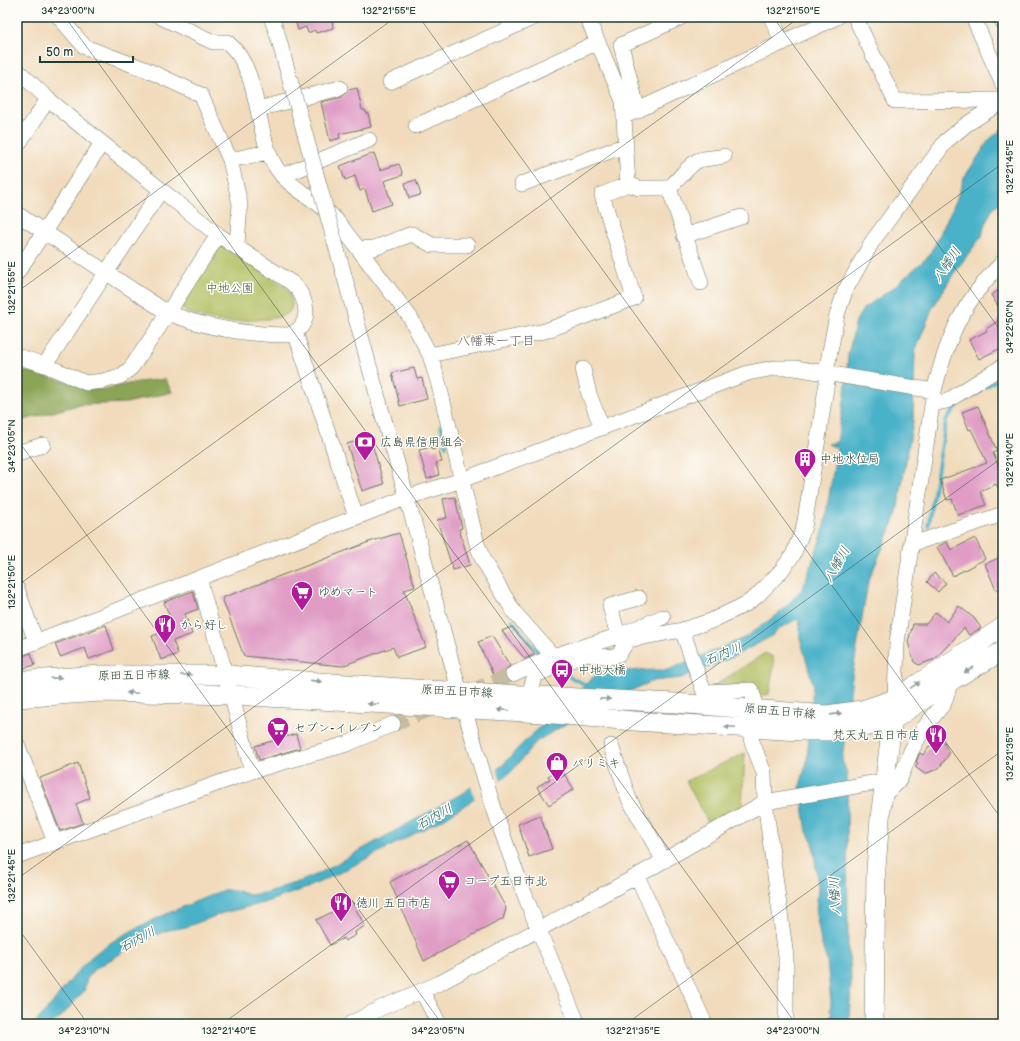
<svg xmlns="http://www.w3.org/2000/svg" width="1020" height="1041" font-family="'Balsamiq Sans','Klee One',sans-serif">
<rect width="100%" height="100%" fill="#fdfcf7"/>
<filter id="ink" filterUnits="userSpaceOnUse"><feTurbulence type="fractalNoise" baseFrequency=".025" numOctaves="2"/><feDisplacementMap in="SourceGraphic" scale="8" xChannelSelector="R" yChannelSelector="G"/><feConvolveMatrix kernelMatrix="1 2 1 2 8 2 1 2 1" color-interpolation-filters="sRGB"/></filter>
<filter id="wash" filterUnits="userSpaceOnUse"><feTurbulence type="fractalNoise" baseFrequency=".012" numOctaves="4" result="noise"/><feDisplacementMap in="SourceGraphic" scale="16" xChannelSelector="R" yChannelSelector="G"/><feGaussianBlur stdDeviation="0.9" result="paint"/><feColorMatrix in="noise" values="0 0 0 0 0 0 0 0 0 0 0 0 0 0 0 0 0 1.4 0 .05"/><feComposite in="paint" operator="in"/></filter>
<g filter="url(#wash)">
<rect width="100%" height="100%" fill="#f1dbbc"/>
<!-- green -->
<path fill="#b0bd5f" stroke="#687d4a" d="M221,245l66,43c17,31 -12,30 -34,32 -9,0 -19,2 -28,2 -13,-1 -27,-7 -39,-10l-5,-6 34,-57z
M765,653l8,4 1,7 -5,30 -11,2 -5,-13 -27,3 -9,-2z
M745,753l-3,55 -32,18 -24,-45z"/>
<!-- forest -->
<path fill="#8ca456" stroke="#567045" d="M21,370l78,20 39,-8 27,-3 7,13 -45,11 -49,2 -61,17v-48z"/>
<!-- water -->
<path fill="#49b1c8" stroke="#34777e" d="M1003,128v60l-4,15 -6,5 -9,19 -2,9 -28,37 -22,36 -17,43 -2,70 -17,95 -28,65 -16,95 -10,83 5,13 1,180c6,23 1,47 1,71h-22v-3l4,-2 1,-7 -2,-1 1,-8 -4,-42 -6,-19 -5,-29 2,-26 -5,-45 -6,-10 -7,-46 7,-25 6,-77 -13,-46v-15l-3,-4 -15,8 -12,10 -39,21 -50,20 -28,3 -53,23 -63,37 -25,30 -19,16 -48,31 -108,56 -30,14 -44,15 -40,10 -37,14 -22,4 -37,19 -34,20 -6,9 -3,12 -24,27 -9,6h-19l4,-2c18,-19 32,-40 49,-59 28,-30 99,-56 138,-73h12l14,5 15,-2 37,-12 17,-7 143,-80 42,-29 16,-18 81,-76 68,-1 76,-32 37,-26 22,-24 20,-56 14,-84 -9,-4 9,-2 8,-47 3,-40 8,-34 7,-12 31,-22 36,-32 26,-54 8,-23 25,-38z"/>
<!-- pier -->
<path fill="#f1dbbc" d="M496,767l5,15 -26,18 -4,-15z"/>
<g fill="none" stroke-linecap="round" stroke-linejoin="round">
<!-- stream -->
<path stroke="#49b1c8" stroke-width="3.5" d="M986,387l17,-11
M441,425l5,21
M928,526l18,-106 14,-17 20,-11
M512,620l30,37
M557,671l32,15"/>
</g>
<g id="blocks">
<!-- building -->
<path fill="#e09cc5" d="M294,17h38l1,11 -17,5 -1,-3 -7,3 -2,-6 -8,3z
M357,88l5,22h3l1,3h2l3,14 -32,7 1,4 -10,3 -9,-39 21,-5 7,-7z
M374,153l6,17 19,-6 4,11 -19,6 8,23 -20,7 -7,-22 -5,2 -5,-15 -10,4 -5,-14z
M416,180l5,15 -12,3 -4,-15z
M1003,288v26l-12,-19z
M1003,318v29l-24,12 -10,-19 18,-9 -1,-2z
M414,368l3,11 5,-1 5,21 -27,7 -8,-33z
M978,406l19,45 -4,2 10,25v9l-4,2 -3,-5 -16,7 6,14 -28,10 -6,-16 -5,1 -7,-20 47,-17 -16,-34 -2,1 -7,-18z
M370,437l14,47 -22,7 -15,-47z
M431,447l1,3 6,-2 4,14 -6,1 3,12 -12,4 -8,-29z
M455,497l7,31 -3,1 11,36 -17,5 -16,-50 10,-2 -4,-19z
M399,533l16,54 -11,3 22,57 -29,10 -4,-10 -51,19 -98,-10 -22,-58 147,-56z
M975,538l10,21 -32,17 -16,-29 10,-5 4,8z
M1003,556v31l-7,3 -11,-26z
M934,573l12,10 -8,9 -11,-10z
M193,591l5,18 -13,5 7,20 -19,7 5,13 -17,6 -9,-24 22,-8 -10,-26z
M959,606l15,12 7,10 -12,7 -5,-7 -29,31 -16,6 -5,-3 -6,-20 5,-18h13l10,-12 11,10z
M106,625l8,25 -25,9 -4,-11 -25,9 -5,-13z
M512,627l23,27 -10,5 -23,-28z
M492,636l18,30 -5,4 -12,5 -15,-33z
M31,653l4,12 -18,5v-12z
M940,733l9,21 -10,14 -14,6 -10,-7 3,-4 -2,-1 4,-9 3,2z
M296,734l4,14 -41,12 -4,-14z
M78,763l12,35 -14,6 7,19 -23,8 -20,-53z
M560,768l14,21 -25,16 -12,-18 13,-8 -2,-3z
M540,815l12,34 -23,8 -11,-33z
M468,840l38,68 -3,11 -79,42 -34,-79z
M352,902l13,24 -10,6 1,3 -11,6 -1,-3 -14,7 -14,-25z"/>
</g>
</g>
<g filter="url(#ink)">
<use href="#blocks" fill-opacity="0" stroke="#687464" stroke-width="1"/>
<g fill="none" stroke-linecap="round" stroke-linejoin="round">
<!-- minor-tunnel -->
<path stroke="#c7bba1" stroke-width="15" stroke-dasharray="15 8" stroke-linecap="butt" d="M472,691l41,-17
M393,724l40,-16"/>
<!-- minor casing -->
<g stroke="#687464" stroke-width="16">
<path id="minor" d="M59,17l26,30 62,23 54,25 29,65 10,44 -3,41
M161,17l52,25h14c34,28 27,85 47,122 13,23 36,31 54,48 5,4 9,9 13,14l69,91 20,38 9,30 38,159 6,16 31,52 39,44
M271,17l6,16
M587,17l36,84 5,83
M771,17l12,26
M855,17l40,84 108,-1
M973,17l30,68
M1001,17l2,5
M17,70l31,29 54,44 116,92 74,48c16,14 22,43 -3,52 -42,0 -82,-7 -121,-22l-151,-99
M390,82l145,-65
M258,109l82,-21
M638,111l-17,-66 61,-28
M625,116l212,-99
M416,126l182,-84
M17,146l31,-47
M230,160l38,-8
M282,176l87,-36
M522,184l104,-39
M669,188c9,-7 20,-24 30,-28 8,-2 17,-2 25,-4
M684,236l57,-19
M359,249l15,-1 38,-14 20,11h35
M17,273l85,-130
M295,332l61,185
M430,355l115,-24 89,-33 -32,-103 26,-11 11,4h30l32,95
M17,356l28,9 41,18 17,-2 18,-5 10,-8 28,-41 59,-92
M45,365l116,-175
M583,369l6,25 13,34
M932,404l15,-3 56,-35
M385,423c39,125 67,254 107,379 24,76 55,149 86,222
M17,453l26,-8
M912,544l91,-30
M199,578l53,193
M17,589l19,53
M639,598l-29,8 8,30 45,-19
M682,630l22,62 47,-2 3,8
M17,649l391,-152 51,-16 289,-108 26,-5h21l139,23
M513,674l40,-18 65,-20 10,4 54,-10 29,-9 35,-17 11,-8 24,-25 12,-16 11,-28 23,-145 -1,-10 11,-57 8,-24 27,-49 74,-101 21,-17 36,-23
M529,694l6,-19 51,-21 25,3 8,-3 9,-14
M895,699l2,-56 37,-252c14,-55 28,-89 69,-129
M751,739l13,34 1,29 21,155v67
M17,744l38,98
M611,746l18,53 35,62
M883,796l17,-17 11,-28 13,-23 20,-25 7,-22
M17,856l235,-85 95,-27 46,-20
M637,876l68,148
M422,991l17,33
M350,1024l31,-16 59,-25 197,-107 128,-74 119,-21"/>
</g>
<!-- major casing -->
<g stroke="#687464" stroke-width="20">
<path id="major" d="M17,681l82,-6h127l202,15 247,13 152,12 35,-5 33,-11 108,-72
M17,698l83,-6 132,3 310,18 92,8 167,10h29l31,-3 32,-8 61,-41 49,-28
M874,1024l2,-156 4,-50 14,-110"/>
</g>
<!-- minor -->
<use href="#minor" stroke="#fff" stroke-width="15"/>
<!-- major -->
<use href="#major" stroke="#fff" stroke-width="19"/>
<!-- minor-bridge casing -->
<g stroke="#687464" stroke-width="16" stroke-linecap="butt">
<path id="minor-bridge" d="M277,33l108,390"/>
</g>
<!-- minor-bridge -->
<use href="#minor-bridge" stroke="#fff" stroke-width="15"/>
</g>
<!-- one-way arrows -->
<defs><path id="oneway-solid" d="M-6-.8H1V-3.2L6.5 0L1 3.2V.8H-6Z"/></defs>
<g fill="#8f9e9a">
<use href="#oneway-solid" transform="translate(969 670) rotate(150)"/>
<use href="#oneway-solid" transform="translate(186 675)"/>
<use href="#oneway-solid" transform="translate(56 678) rotate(-4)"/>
<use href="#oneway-solid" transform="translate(316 681) rotate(6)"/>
<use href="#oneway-solid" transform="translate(915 685) rotate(-34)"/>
<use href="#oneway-solid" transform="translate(132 693) rotate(-178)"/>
<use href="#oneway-solid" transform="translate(605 699) rotate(3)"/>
<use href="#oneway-solid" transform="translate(373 704) rotate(-177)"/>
<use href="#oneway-solid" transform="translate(503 710) rotate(-177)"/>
<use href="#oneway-solid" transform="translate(836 714) rotate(-8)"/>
<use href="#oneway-solid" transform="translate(730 727) rotate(-177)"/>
</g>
</g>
<!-- ticks -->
<path fill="none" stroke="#1f3d34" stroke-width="1" stroke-opacity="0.45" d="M65,17l731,1007M419,17l584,804M773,17l230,317M17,292l379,-275M17,439l425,585M17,586l783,-569M17,879l986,-716M17,927l71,97M222,1024l781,-567M626,1024l377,-274"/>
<!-- icons -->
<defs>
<g id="bank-pin" transform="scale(1.15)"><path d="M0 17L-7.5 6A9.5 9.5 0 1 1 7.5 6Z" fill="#b5179e" stroke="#fdfcf7"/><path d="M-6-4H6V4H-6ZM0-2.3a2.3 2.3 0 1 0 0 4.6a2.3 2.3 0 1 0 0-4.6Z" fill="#fff"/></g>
<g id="building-pin" transform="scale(1.15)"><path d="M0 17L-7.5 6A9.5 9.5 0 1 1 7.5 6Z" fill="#b5179e" stroke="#fdfcf7"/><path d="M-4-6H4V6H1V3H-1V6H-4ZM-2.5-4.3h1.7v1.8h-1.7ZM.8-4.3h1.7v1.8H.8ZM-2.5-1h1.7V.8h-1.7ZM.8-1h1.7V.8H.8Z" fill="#fff"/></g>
<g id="supermarket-pin" transform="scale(1.15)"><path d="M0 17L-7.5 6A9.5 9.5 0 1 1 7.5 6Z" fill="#b5179e" stroke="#fdfcf7"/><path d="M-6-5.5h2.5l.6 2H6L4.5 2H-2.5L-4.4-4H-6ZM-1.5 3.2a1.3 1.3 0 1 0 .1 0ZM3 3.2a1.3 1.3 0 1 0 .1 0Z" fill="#fff"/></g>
<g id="restaurant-pin" transform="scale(1.15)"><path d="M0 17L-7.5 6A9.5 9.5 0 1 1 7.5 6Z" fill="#b5179e" stroke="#fdfcf7"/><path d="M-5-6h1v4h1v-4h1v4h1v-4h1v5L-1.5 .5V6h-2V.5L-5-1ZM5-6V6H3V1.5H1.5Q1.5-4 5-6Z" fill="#fff"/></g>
<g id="bus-pin" transform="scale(1.15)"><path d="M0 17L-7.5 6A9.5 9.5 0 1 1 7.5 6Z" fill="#b5179e" stroke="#fdfcf7"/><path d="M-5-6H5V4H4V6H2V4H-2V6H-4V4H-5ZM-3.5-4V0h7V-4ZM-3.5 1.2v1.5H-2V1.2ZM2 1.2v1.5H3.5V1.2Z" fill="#fff"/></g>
<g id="shop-pin" transform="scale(1.15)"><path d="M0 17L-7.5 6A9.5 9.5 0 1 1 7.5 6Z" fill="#b5179e" stroke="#fdfcf7"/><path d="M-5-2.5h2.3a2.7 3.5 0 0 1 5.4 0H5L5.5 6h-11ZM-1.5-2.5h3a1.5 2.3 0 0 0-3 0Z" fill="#fff"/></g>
</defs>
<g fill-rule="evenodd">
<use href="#bank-pin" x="365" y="442"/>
<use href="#building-pin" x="805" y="459"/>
<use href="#supermarket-pin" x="302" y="592"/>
<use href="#restaurant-pin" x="165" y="625"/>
<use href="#bus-pin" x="562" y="670"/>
<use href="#supermarket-pin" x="278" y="728"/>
<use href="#restaurant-pin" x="936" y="735"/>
<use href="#shop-pin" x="557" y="763"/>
<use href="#supermarket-pin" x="449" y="881"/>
<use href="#restaurant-pin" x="341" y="903"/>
</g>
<g text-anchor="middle" stroke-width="3" stroke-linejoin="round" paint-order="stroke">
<!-- park labels -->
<g font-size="12" fill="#435d3f" stroke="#fdfcf7">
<text x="230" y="292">中地公園</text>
</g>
<!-- poi labels -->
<g font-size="12" fill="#1f3d34" stroke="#fdfcf7" text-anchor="start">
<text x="380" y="446">広島県信用組合</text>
<text x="820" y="463">中地水位局</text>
<text x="318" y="596">ゆめマート</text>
<text x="180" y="629">から好し</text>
<text x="578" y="674">中地大橋</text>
<text x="294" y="732">セブン-イレブン</text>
<text x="920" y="739" text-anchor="end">梵天丸 五日市店</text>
<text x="572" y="767">パリミキ</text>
<text x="464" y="885">コープ五日市北</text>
<text x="356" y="907">徳川 五日市店</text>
</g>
<!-- street labels -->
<g font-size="12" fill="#1f3d34" stroke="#fdfcf7">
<text transform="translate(134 675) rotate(-1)" y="4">原田五日市線</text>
<text transform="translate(457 691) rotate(3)" y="4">原田五日市線</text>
<text transform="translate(780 711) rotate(5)" y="4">原田五日市線</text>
</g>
<!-- water labels -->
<g font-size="13" font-style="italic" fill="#2c6060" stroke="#fdfcf7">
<text transform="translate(946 264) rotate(-56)" y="5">八幡川</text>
<text transform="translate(836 564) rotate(-60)" y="5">八幡川</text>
<text transform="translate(723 653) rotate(-22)" y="5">石内川</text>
<text transform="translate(434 816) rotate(-29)" y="5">石内川</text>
<text transform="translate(834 896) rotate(-93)" y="5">八幡川</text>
<text transform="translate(137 939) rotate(-28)" y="5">石内川</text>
</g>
<!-- neighbourhood labels -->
<g font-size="13" fill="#635e67" stroke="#fdfcf7">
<text x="496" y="345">八幡東一丁目</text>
</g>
</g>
<!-- margin -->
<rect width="1020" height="1041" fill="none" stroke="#fdfcf7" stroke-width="44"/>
<!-- scale -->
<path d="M40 56v6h93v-6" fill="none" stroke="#1f3d34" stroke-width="2"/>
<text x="46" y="56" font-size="12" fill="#1f3d34" stroke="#fdfcf7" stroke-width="3" paint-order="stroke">50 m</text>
<rect x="22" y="22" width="976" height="997" fill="none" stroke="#1f3d34" stroke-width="1.5"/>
<g font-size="10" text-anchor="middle" fill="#1f3d34">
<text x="68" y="14">34°23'00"N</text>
<text x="389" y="14">132°21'55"E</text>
<text x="793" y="14">132°21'50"E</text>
<text transform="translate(1009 167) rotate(-90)" y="4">132°21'45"E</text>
<text transform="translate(11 288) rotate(-90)" y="4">132°21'55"E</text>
<text transform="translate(1009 327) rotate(-90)" y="4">34°22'50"N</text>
<text transform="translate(11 446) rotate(-90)" y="4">34°23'05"N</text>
<text transform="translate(1009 460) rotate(-90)" y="4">132°21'40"E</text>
<text transform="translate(11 582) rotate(-90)" y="4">132°21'50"E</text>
<text transform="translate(1009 754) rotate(-90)" y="4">132°21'35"E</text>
<text transform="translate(11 876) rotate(-90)" y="4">132°21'45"E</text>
<text x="84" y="1034">34°23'10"N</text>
<text x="229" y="1034">132°21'40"E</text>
<text x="438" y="1034">34°23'05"N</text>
<text x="633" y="1034">132°21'35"E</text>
<text x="793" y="1034">34°23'00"N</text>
</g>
</svg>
